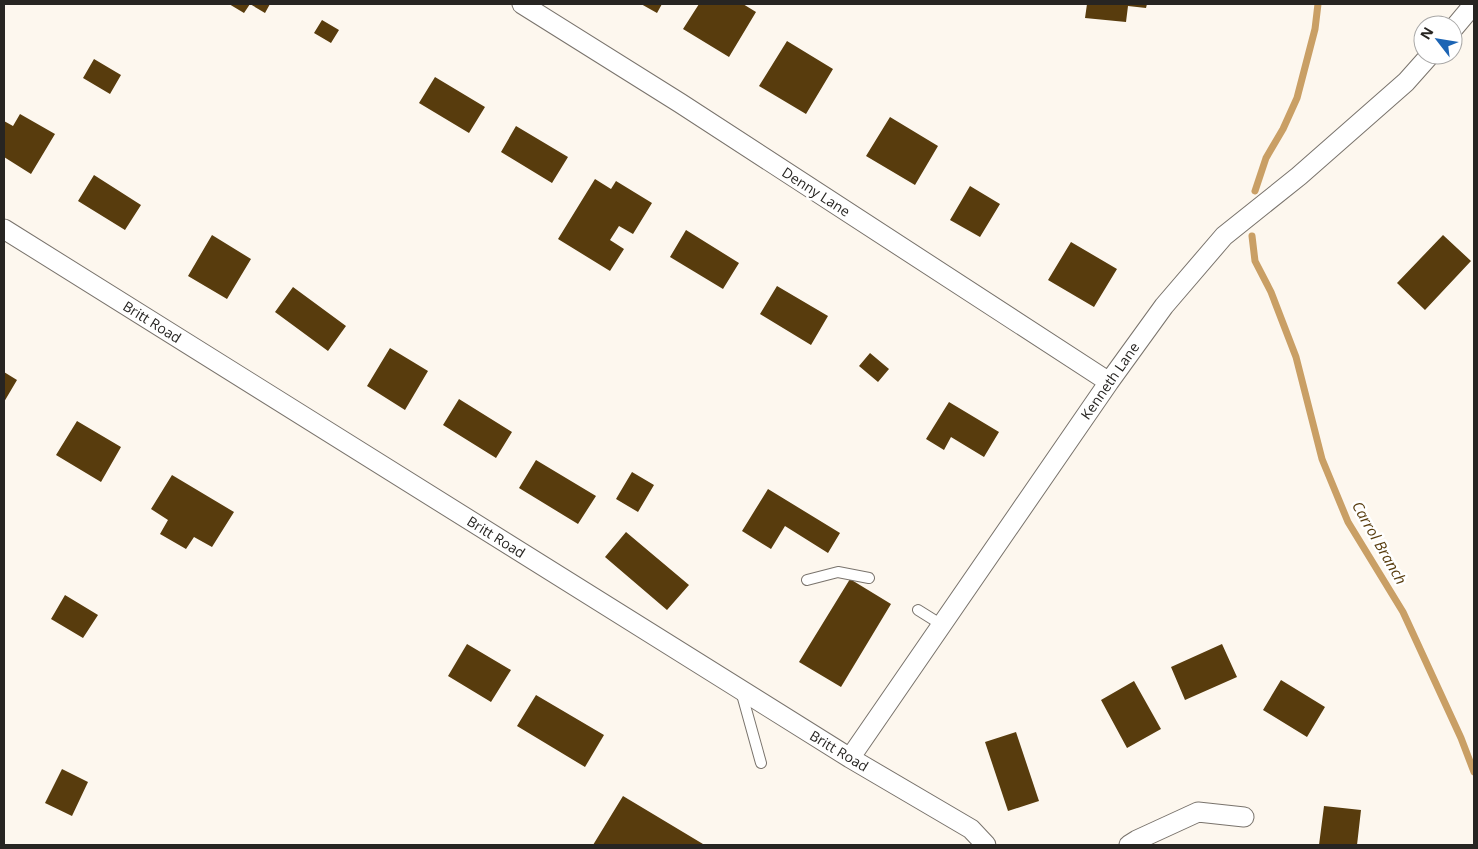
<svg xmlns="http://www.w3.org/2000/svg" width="1478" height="849" font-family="'Open Sans',sans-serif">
<rect width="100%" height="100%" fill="#fdf7ee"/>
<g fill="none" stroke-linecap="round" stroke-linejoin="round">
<!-- stream -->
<path stroke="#c99f65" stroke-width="7" d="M1255,191l11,-33 17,-29 14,-31 18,-69 3,-25
M1252,236l3,25 16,31 25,65 26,102 26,63 55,90 58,126 13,34"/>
</g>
<!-- building -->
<path fill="#583c0d" d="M229,4h41l-5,9 -15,-9 -6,9z
M641,4h21l-5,9z
M699,4h44l13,8 -27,45 -46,-28z
M1087,4h60l-1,4 -18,-2 -2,16 -41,-4z
M322,20l17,10 -8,13 -17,-10z
M787,41l46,28 -27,45 -47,-28z
M94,59l27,16 -11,19 -27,-16z
M435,77l50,30 -16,26 -50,-30z
M20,114l35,20 -24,40 -27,-17v-36l9,5z
M890,117l48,29 -23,39 -49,-29z
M516,126l52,31 -16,26 -51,-31z
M94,175l47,30 -16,25 -47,-29z
M595,179l16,10 5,-8 36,22 -19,31 -14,-8 -9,14 14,9 -14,22 -52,-32z
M970,186l30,18 -20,33 -30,-17z
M686,230l53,33 -16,26 -53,-32z
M212,235l39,24 -24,40 -39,-23z
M1443,235l28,26 -46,49 -28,-27z
M1071,242l46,27 -23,38 -46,-27z
M777,286l51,30 -17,29 -51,-31z
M293,287l53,39 -18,25 -53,-39z
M390,348l38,23 -23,39 -38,-24z
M870,353l19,16 -11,13 -19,-16z
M4,372l13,8 -13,22z
M459,399l53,33 -16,26 -53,-33z
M949,402l50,30 -15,25 -33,-20 -7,13 -18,-11z
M77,421l44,26 -20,35 -45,-27z
M536,460l60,36 -18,28 -59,-36z
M632,472l22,13 -16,27 -22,-13z
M172,475l62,37 -22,35 -18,-10 -8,12 -26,-15 8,-14 -17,-11z
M768,489l72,44 -12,20 -43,-27 -14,23 -29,-18z
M626,532l63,53 -22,25 -62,-53z
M850,579l41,25 -50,83 -42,-25z
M65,595l33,20 -15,23 -32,-19z
M467,644l44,26 -20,32 -43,-26z
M1222,644l15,33 -52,23 -14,-33z
M1281,680l44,27 -18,30 -44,-27z
M1134,681l27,48 -34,19 -26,-48z
M536,695l68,40 -19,32 -68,-41z
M1016,732l23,69 -31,10 -23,-69z
M62,769l26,13 -16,34 -27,-13z
M623,796l80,48v1h-110z
M1324,806l37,4 -4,35h-38z"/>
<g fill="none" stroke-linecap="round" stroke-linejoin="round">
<!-- service casing -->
<g stroke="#79736c" stroke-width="12">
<path id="service" d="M807,580l31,-8 31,6
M918,610l24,15
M741,691l20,72"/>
</g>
<!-- minor casing -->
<g stroke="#79736c" stroke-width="21">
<path id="minor" d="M522,4l158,99 429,279
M1453,29l21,-25
M4,229l846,529 121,71 15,16
M850,758l259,-376 55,-76 60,-70 75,-60 107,-94 24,-27
M1129,845l8,-5 61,-28 46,5"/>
</g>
<!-- service -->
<use href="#service" stroke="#fff" stroke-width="10"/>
<!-- minor -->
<use href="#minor" stroke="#fff" stroke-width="19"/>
</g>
<g text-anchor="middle" stroke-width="5" stroke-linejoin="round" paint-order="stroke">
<!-- street labels -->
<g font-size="14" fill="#272522" stroke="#fff">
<text transform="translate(816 192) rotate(33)" y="5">Denny Lane</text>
<text transform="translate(152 322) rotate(32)" y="5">Britt Road</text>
<text transform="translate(1110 381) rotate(-55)" y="5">Kenneth Lane</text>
<text transform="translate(496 537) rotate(32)" y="5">Britt Road</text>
<text transform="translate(839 751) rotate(31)" y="5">Britt Road</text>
</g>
<!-- water labels -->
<g font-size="15" font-style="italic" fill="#583c0d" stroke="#fff">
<text transform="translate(1379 543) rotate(60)" y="5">Carrol Branch</text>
</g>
</g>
<!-- border -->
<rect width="1478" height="849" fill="none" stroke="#272522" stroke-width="10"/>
<!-- north arrow -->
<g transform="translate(1438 40) rotate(301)"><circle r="24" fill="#ffffff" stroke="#a9a8a7"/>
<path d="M0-4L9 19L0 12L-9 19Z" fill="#1c64b4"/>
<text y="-8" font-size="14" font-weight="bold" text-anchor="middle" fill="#272522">N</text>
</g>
</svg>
